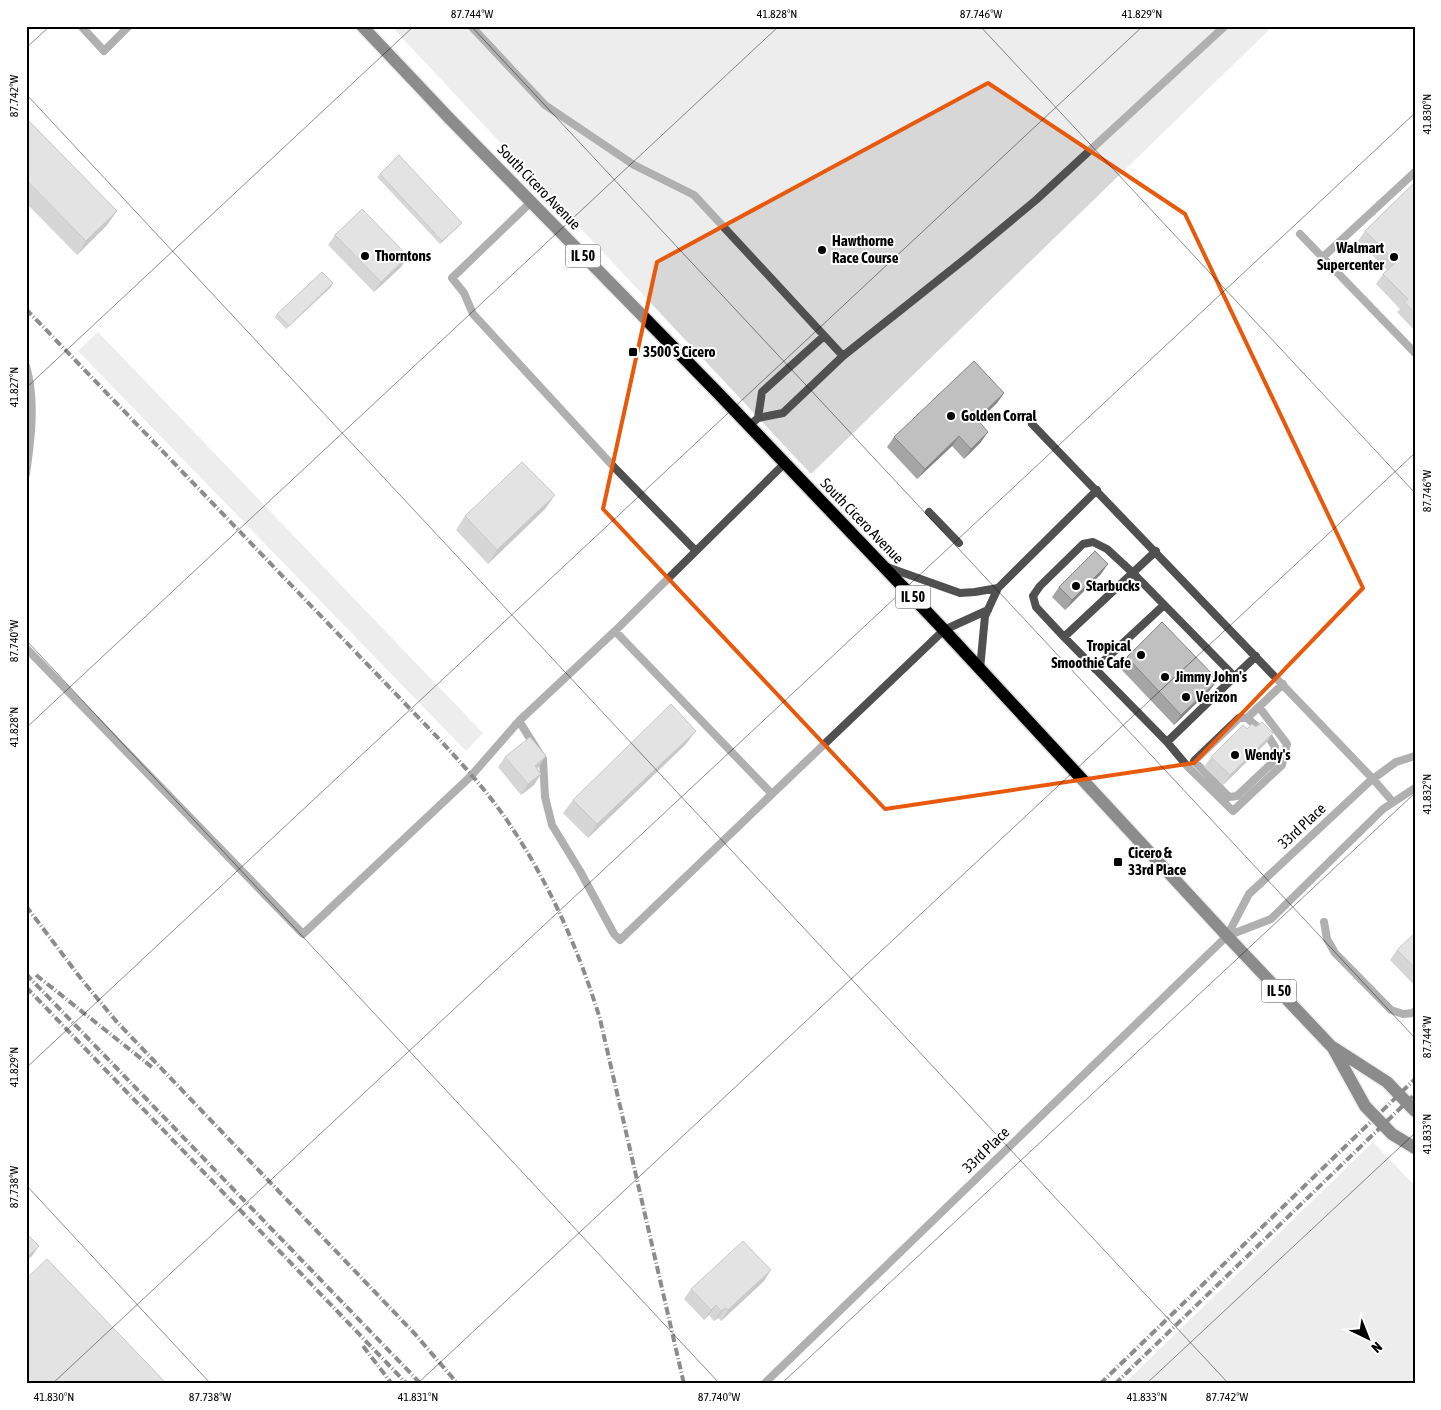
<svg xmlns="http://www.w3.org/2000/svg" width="1441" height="1410" font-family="'Asap Condensed',sans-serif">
<rect width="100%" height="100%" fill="#fff"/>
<!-- green -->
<path fill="#d7d7d7" d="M391,26h882l-462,448z
M98,332l385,401 -17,18 -388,-400z
M1373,1142l42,44v198h-291z"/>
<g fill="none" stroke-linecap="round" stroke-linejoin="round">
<!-- primary casing -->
<g stroke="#dbdbdb" stroke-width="15">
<path id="primary" d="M362,26l87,92 269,275 226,237 283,306 104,110 56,36 28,29
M1333,1048l32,58 27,28 23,14"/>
</g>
<!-- lane -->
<path stroke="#505050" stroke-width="8" d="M81,26l23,25 25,-25
M471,26l74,79 89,60 60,30 149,161
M531,202l-79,76 12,15 9,21 139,151 84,86
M1300,234l115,119
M1323,257l92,-85
M26,366c10,34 5,73 0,108
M758,418l4,-26 62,-56
M1032,424l341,355 20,23
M749,426l9,-8 25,-5 60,-57 128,-102 65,-54 189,-174
M929,512l30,31
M887,567l73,26 15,-1 23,-4
M1064,637l92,-86
M26,648l277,286 168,-158 48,-55 96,-90 170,-168
M980,669l5,-53 13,-28 99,-98
M1095,669l69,-64
M1235,677l-102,-104 -26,-24 -14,-7 -10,2 -43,42 -7,10 3,11 28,30 103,105 21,25 45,44 49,-46 5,-21 -28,-37
M1247,718l21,18 7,11 -3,16 -35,33 -8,1 -35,-36 45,-43h8l36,-34
M519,721l24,38 2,38 7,28 28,46 34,63 6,6 152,-146 -157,-163
M1167,742l89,-86
M772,794l172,-164 44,-20
M1324,922l3,17 8,14 56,57 12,4 10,-1 2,-2
M1227,936l44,-17 112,-110 32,-21
M764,1384l463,-448 22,-42 121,-113 26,-19 19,-6"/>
<!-- primary -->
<use href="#primary" stroke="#000" stroke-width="12"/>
<!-- rail -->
<path stroke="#000" stroke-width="4" stroke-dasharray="8 2.5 1 2.5" stroke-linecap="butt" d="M26,309l414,431c22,24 45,49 64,76 43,62 74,131 96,203l84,365
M26,906l56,74 34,41 299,313 42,49
M26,974l395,410
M36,975l117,93
M26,987l381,397
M363,1346l29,38
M1100,1384l315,-305
M1115,1384l300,-290"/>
</g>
<!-- wall -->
<path fill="#a5a5a5" d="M26,118l81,107 -30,30 -51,-52z
M380,174l79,52 -19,18 -63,-67z
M1415,182v149l-18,-19 3,-3 -24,-25 7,-10 4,-4 -29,-29 7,-10z
M335,235l73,21 -7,11 -27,25 -46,-47z
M331,287l-45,42 -11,-12 2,-3z
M1004,393l-7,10 -19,18 3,21 -17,17 -12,-13 -35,33 -30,-32 7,-10z
M545,509l-57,55 -32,-34 9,-14z
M1101,574l-36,36 -13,-13 7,-10z
M1127,657l83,33 -36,35 -55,-58z
M1256,727l17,6 -7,10 -43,42 -19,-18 7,-10 36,-28z
M686,744l-98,94 -25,-25 10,-13z
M505,757l34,10 -2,1 4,6 -7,11 -13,10 -23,-28z
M1415,933v53l-25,-26 7,-10z
M764,1281l-43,40 -3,-3 -4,3 -5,-6 -5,5 -20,-21 7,-10z"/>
<!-- shaded-wall -->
<path fill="#868686" d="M117,211l-10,14 -30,30 9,-14z
M462,223l-3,3 -19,18 2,-3z
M408,256l-7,11 -27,25 7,-10z
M333,283l-2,4 -45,42 3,-3z
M1004,393l-7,10 -28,27 8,-11z
M988,432l-7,10 -17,17 7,-10z
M959,436l-7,10 -35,33 8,-10z
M555,495l-10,14 -57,55 9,-14z
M1108,564l-7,10 -36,36 7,-10z
M1218,680l-8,10 -36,35 7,-10z
M696,731l-10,13 -98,94 9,-14z
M1273,733l-7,10 -43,42 7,-10z
M546,756l-7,11 -11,9 7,-10z
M541,774l-7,11 -13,10 7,-11z
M39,1246l-7,10 -6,5v-3z
M771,1270l-7,11 -43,40 7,-11z
M716,1305l-7,10 -5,5 7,-10z
M725,1308l-7,10 -4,3 7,-10z"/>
<!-- building -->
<path fill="#c0c0c0" stroke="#868686" d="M26,118l91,93 -31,30 -60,-61z
M399,155l63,68 -20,18 -62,-67z
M1415,182v131l-11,-11 4,-3 -25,-25 13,-12 -31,-31z
M362,209l46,47 -27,26 -46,-47z
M322,272l11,11 -44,43 -12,-12z
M974,361l30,32 -27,26 11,13 -17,17 -12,-13 -34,33 -31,-32z
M522,462l33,33 -58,55 -32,-34z
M1095,551l13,13 -36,36 -13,-13z
M1162,622l56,58 -37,35 -54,-58z
M671,704l25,27 -99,93 -24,-24z
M1262,722l11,11 -43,42 -19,-18 32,-32 4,4 5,-5 4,3z
M530,737l16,19 -11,10 6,8 -13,10 -23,-27z
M1415,933v35l-18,-18z
M26,1233l13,13 -13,12z
M743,1241l28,29 -43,40 -3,-2 -4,3 -5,-6 -5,5 -20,-21z
M47,1259l120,125h-141v-105z"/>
<!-- marked area -->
<path d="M0 0H1441V1410H0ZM988,83l197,131 178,374 -169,175 -309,46 -282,-300 54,-247z" fill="#fff" fill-opacity=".55" fill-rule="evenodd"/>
<path fill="none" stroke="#e8590c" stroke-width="4" stroke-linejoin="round" d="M988,83l197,131 178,374 -169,175 -309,46 -282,-300 54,-247z"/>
<!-- ticks -->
<path fill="none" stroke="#000" stroke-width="1" stroke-opacity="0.45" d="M471,26l944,1012M980,26l435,467M26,48l24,-22M26,94l1203,1290M26,388l388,-362M26,640l694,744M26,728l753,-702M26,1068l1117,-1042M26,1185l185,199M52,1384l1363,-1271M417,1384l998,-931M781,1384l634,-591M1146,1384l269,-251"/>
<!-- markers -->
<g fill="#000" stroke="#fff" stroke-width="2">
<circle cx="822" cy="250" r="5"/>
<circle cx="365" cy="256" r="5"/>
<circle cx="1394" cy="257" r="5"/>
<rect x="628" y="347" width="10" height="10" rx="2.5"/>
<circle cx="951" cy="416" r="5"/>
<circle cx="1076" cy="586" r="5"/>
<circle cx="1141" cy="655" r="5"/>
<circle cx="1165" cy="677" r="5"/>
<circle cx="1186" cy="697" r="5"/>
<circle cx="1235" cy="755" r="5"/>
<rect x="1113" y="857" width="10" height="10" rx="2.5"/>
</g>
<g text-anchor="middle" stroke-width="4" stroke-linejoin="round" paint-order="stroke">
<!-- shield labels -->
<g fill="#fff" stroke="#4c4c4c" stroke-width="1">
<rect x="565.5" y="244.5" width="35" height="23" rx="4"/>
<rect x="895.5" y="585.5" width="35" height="23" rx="4"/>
<rect x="1261.5" y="979.5" width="35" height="23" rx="4"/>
</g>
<g font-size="14" font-weight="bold" fill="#000">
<text x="583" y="261">IL 50</text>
<text x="913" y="602">IL 50</text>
<text x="1279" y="996">IL 50</text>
</g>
<!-- street labels -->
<g font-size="15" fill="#000" stroke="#fff">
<text transform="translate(539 187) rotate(46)" y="5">South Cicero Avenue</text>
<text transform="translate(862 521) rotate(46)" y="5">South Cicero Avenue</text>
<text transform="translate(1302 826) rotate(-43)" y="5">33rd Place</text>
<text transform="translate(986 1150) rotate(-44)" y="5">33rd Place</text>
</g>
<!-- poi labels -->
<g font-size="15" font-weight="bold" fill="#000" stroke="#fff" text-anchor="start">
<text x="832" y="246">Hawthorne<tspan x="832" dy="17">Race Course</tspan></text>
<text x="1384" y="253" text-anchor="end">Walmart<tspan x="1384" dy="17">Supercenter</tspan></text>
<text x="375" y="261">Thorntons</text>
<text x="643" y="357">3500 S Cicero</text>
<text x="961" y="421">Golden Corral</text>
<text x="1086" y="591">Starbucks</text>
<text x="1131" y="651" text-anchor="end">Tropical<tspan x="1131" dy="17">Smoothie Cafe</tspan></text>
<text x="1175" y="682">Jimmy John's</text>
<text x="1196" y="702">Verizon</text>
<text x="1245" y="760">Wendy's</text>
<text x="1128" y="858">Cicero &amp;<tspan x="1128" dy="17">33rd Place</tspan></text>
</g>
</g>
<!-- border -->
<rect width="1441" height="1410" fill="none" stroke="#ffffff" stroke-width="55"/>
<!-- north arrow -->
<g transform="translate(1368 1338) rotate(137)" stroke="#ffffff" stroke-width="4" paint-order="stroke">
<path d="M0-4L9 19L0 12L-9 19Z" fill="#000000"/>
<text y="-8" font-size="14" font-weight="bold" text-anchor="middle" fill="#000000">N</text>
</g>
<rect x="28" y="28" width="1386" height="1354" fill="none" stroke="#000" stroke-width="2"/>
<g font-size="12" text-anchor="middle" fill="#000">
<text x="472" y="18">87.744°W</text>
<text x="777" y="18">41.828°N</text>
<text x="981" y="18">87.746°W</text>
<text x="1142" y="18">41.829°N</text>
<text transform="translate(14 96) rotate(-90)" y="4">87.742°W</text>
<text transform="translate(1427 114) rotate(-90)" y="4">41.830°N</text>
<text transform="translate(14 387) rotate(-90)" y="4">41.827°N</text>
<text transform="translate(1427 491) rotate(-90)" y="4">87.746°W</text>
<text transform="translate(14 641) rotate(-90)" y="4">87.740°W</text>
<text transform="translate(14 727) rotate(-90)" y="4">41.828°N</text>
<text transform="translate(1427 794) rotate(-90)" y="4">41.832°N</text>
<text transform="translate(1427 1037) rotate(-90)" y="4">87.744°W</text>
<text transform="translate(14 1067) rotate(-90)" y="4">41.829°N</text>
<text transform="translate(1427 1134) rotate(-90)" y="4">41.833°N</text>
<text transform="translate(14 1187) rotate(-90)" y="4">87.738°W</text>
<text x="54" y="1401">41.830°N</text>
<text x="210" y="1401">87.738°W</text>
<text x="418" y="1401">41.831°N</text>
<text x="719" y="1401">87.740°W</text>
<text x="1147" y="1401">41.833°N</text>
<text x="1227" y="1401">87.742°W</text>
</g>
</svg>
